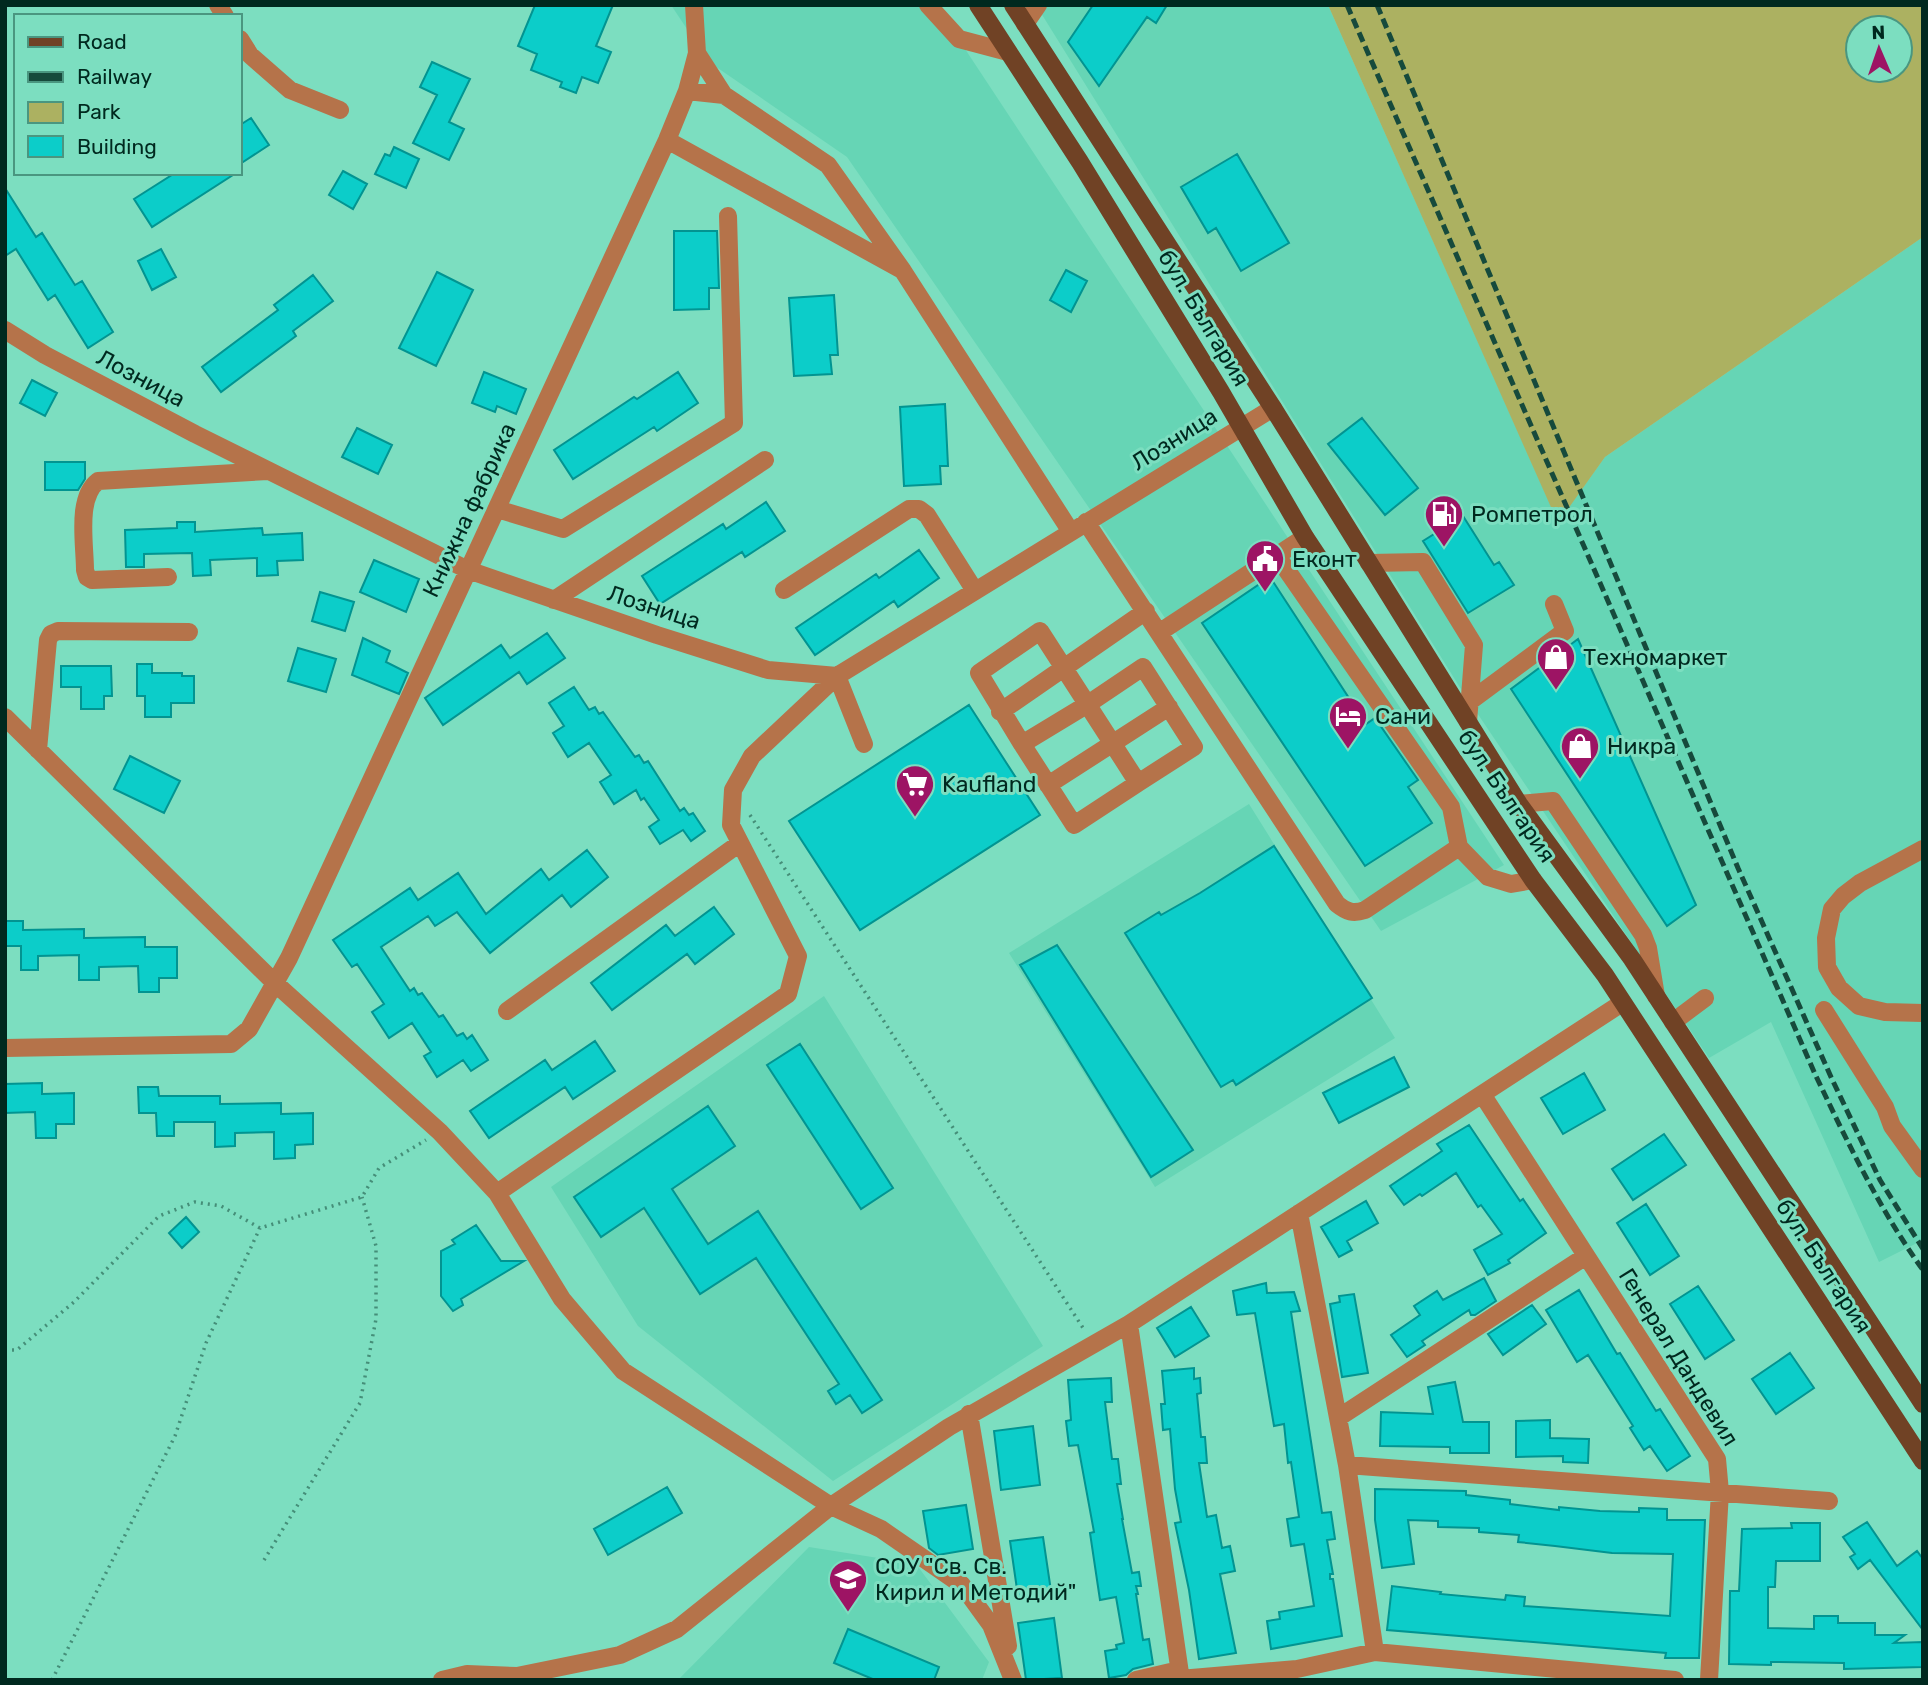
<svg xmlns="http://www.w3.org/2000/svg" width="1928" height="1685" font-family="Rubik,sans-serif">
<rect width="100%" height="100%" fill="#7cdec0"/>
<!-- built -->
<path fill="#66d5b5" d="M671,5h265l568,860 -123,66 -534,-774 -138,-95z
M1036,5h292l230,517 47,-65 318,-220v1003l-44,22 -108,-240 -62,36 -250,-372z
M1249,804l146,234 -240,149 -146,-234z
M824,996l219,350 -210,135 -195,-155 -87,-139z
M809,1547l107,17 73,98 -7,18h-304z"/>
<!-- green -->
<path fill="#acb161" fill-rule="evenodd" d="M1328,5h595v232l-318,220 -47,66zM1858,28h42v42h-42z"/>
<!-- building -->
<path fill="#0ccdc9" stroke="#029491" stroke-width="2" d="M535,5h78l-17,41 15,6 -13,31 -16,-6 -6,16 -16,-6 2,-5 -31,-12 6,-16 -19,-8z
M1093,5h74l-11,18 -9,-6 -48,69 -31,-44z
M432,62l38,17 -21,43 15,7 -15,31 -36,-17 24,-48 -17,-8z
M251,118l18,27 -29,19v-39z
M394,147l25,12 -13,29 -31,-14 10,-20 5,2z
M1237,154l52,89 -48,28 -25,-43 -8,5 -27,-46z
M343,171l24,13 -14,25 -24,-14z
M175,173h61l-84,54 -18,-28z
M5,188l31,49 6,-4 33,52 7,-4 31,51 -25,16 -33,-53 -7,5 -32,-51 -11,7z
M674,231h43l2,57h-10v21l-35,1z
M161,249l15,28 -24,13 -14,-29z
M1066,270l21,11 -16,31 -21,-12z
M437,272l36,18 -37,76 -37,-18z
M313,275l20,26 -40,30 3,5 -75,56 -19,-25 76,-57 -4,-5z
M834,295l4,60h-8l2,19 -38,2 -5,-78z
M484,372l42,17 -10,25 -19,-8 -2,6 -23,-9z
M678,372l20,31 -41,28 -3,-4 -81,52 -19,-29 80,-53 3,2z
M32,380l25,13 -12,23 -25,-13z
M945,404l3,62h-8l1,18 -37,2 -4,-79z
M1362,418l56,70 -33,27 -57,-71z
M357,428l35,17 -14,29 -36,-17z
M45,462h40v17l-7,11h-33z
M766,502l19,29 -40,26 -3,-5 -82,52 -18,-28 81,-52 3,5z
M1463,516l31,49 5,-3 15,23 -46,28 -45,-72z
M177,522h18v10l67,-4 1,7 39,-2 1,27 -26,1 1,14 -21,1v-18l-47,2 1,15 -18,1 -1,-23 -48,1v13h-18l-1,-37 52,-2z
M919,550l20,28 -41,29 -4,-6 -79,54 -19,-27 80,-54 3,4z
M374,560l45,19 -13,33 -46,-20z
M1270,577l96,147 9,-6 43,62 -10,7 24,36 -67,43 -163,-243z
M320,592l34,10 -9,29 -33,-10z
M547,633l18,25 -38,26 -8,-12 -76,53 -18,-27 76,-53 9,13z
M363,638l27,13 -4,11 22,11 -9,21 -47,-19z
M1578,639l118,266 -29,21 -156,-237z
M298,648l38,11 -10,33 -38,-11z
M137,664h15v9h30v3h12v27h-23v14h-26v-21h-8z
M61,666h50l1,30h-8v13h-23v-22h-20z
M574,687l15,23 6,-3 4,7 4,-2 32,45 4,-2 5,8 4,-2 32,50 4,-3 5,7 4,-2 12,18 -14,10 -8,-11 -23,14 -11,-17 10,-7 -15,-22 -3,2 -5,-10 -22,14 -14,-22 11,-7 -22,-32 -21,14 -15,-24 11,-7 -15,-23z
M969,705l71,110 -180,115 -71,-109z
M130,756l50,25 -16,32 -50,-24z
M1274,846l98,152 -136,87 -3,-5 -12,7 -96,-154 34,-21 2,3 39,-22z
M587,850l21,27 -37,30 -9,-12 -72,58 -33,-41 -22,14 -7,-10 -47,31 29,44 4,-3 4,7 4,-2 17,24 4,-2 14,21 6,-3 4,6 5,-4 16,25 -17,11 -8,-11 -26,17 -13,-21 7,-4 -19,-29 -23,15 -17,-26 12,-8 -27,-40 -5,3 -19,-27 77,-52 8,12 40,-27 28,41 55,-45 8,11z
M714,907l20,27 -39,30 -8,-10 -75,56 -21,-27 75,-58 9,11z
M5,921h18v9l61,-1v9l61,-1v10h32v31h-18v14h-20l-1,-26 -39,1v13h-20v-25l-41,1v14h-17v-24h-16z
M1057,945l136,205 -42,27 -131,-212z
M595,1041l20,30 -42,28 -8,-12 -76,51 -19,-27 75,-51 7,10z
M800,1044l93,144 -32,21 -94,-144z
M1394,1057l15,30 -70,36 -16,-30z
M1584,1073l21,37 -42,24 -22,-36z
M42,1083v11l32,-1v31h-18v14h-20l-1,-26 -30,1v-29z
M138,1087h20l1,9h61v8l61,-1v11l32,-1v31l-18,1v13l-21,1v-27l-39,1v13l-20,1v-25h-41v14h-17l-1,-23h-17z
M708,1106l27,40 -63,43 36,55 50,-33 124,189 -20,13 -12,-18 -14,9 -8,-13 11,-7 -83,-126 -56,36 -56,-86 -43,29 -27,-40z
M1469,1125l51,76 3,-2 23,34 -38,27 2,3 -22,12 -14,-25 28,-16 -21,-29 -3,2 -22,-34 -34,23 -2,-2 -16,11 -14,-19 52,-35 -5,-7z
M1664,1134l22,31 -53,35 -21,-31z
M1366,1201l12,22 -31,18 5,9 -13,7 -18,-30z
M1646,1204l33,52 -29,19 -33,-52z
M186,1217l13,15 -17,16 -13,-15z
M476,1225l25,36h23l-63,38 2,6 -10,6 -12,-15v-45l14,-7 -3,-4z
M1484,1278l12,23 -21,14h-4l-2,-5 -47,31 3,4 -18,12 -16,-22 29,-20 -6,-9 23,-15 6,9z
M1266,1283l1,10 27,-1 6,19 -9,1 31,201 9,-1 4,27 -8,1 6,34h-3v5h3l9,57 -71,13 -4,-28 13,-2 -1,-7 35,-6 -10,-62 -13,2 -4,-27 12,-2 -8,-55 -3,1 -4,-39 -10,2 -19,-113 -18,2 -4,-24z
M1698,1286l36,54 -29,19 -35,-55z
M1579,1290l38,64 3,-1 36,58 4,-2 30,47 -23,15 -17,-25 -6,4 -14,-22 3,-2 -45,-71 -11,7 -31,-52z
M1354,1294l14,79 -26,4 -12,-73 10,-2 -1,-6z
M1532,1305l14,19 -43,31 -15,-21z
M1191,1307l18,29 -34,21 -18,-29z
M1790,1353l24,35 -38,26 -24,-35z
M1194,1368v11l6,-1 1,15 -4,1 4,43h4l2,26h-8l8,54 9,-2 6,33 8,-2 5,25 -15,3 16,79 -37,6 -10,-69 -14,-67 6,-1 -6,-33 -5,-60 -7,1 -2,-26h4l-3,-33z
M1111,1378l1,24h-7l7,57h6l3,25h-4l6,35h-1l10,54 7,-1 2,14h-5l2,8h-2l7,46 6,-1 4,25 -20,5 -7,6 -17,3 -4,-27 12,-2 -1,-4 8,-2 -8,-46 -16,3 -10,-67 4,-1 -16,-87 -9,1 -3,-25 5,-1 -3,-40z
M1455,1382l8,40h26v31h-39v-6l-70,-1 1,-34 52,2 -5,-27z
M1550,1420v18l39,1 -1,24 -25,-1v-6l-47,1v-36z
M1033,1426l7,59 -39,5 -7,-59z
M667,1487l15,26 -74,42 -14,-26z
M1375,1489l91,2v4l44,5v4l49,6v-3l41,4 39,1v-4l28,1v11h38l-6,138h-34l1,-5 -279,-23 5,-44 49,6 -1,2 65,6 1,-5 19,2 -1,9 146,10 3,-62 -61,-1 -57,-7 -37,-4 1,-7 -40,-3v-4l-41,-1v-6l-30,-1 6,44 -32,4 -7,-48z
M966,1505l7,44 -35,6 -9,-7 -6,-37z
M1867,1522l30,44 20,-15 6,8v71l-53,-70 -12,9 -8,-12 5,-3 -12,-17z
M1791,1523h29v38h-44l-1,26h-7v41l46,1v-13h24v7h37v12h30l-11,8 29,-1v25l-79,2v-6l-73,-1v3l-42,-1 1,-73h9l3,-62 50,-1z
M1043,1537l8,54 -33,5 -8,-55z
M1054,1618l8,60 -36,2 -8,-57z
M848,1629l91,38 -5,13h-59l-41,-17z"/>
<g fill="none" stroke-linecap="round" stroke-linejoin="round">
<!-- path -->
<path stroke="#458e78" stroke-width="3.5" stroke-dasharray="2 5" stroke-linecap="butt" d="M750,815l335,516
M5,1350h12l57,-48 85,-86 36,-14 26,4 39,22 102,-31 17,-29 47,-28
M264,1560l96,-157 16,-84v-73l-14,-49
M52,1680l123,-244 31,-93 54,-115"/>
<!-- minor -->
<path stroke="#b5734a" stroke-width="18" d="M218,5l7,11
M928,5l31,34 49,13
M1025,24l13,-19
M240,39l10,16 40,35 50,20
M697,53l27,42
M687,91l37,4 104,70 75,106 168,261
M667,140l233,129
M5,330l40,25 150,79 273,136 189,65 111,35 69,6 436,-268
M497,509l66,20 171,-106 -6,-207
M1086,522l251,382c10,8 16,10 28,6l94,-63
M1277,556l174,251 8,40 29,30 23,7 22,-4
M1369,563l54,-1 51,83 -6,77
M168,577l-76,3 -5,-3 -2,-7c0,-26 -9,-72 13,-89l170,-10
M784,590l125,-81h10l8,6 48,76
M554,600l211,-140
M1160,632l145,-95
M1469,702l96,-71 -11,-27
M1000,712l146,-101
M5,717l271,267 164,148 57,61 65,106 61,72 208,135 50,23 81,56 29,40 22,55
M1022,744l-43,-71 61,-42 98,152 56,-36 -51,-80 -55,37 -66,40 52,81 64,-42
M38,750l10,-110 3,-6 7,-3 131,1
M1048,785l121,-78
M1519,804l34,-3 90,134 5,13 8,48
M1923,849l-63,34 -17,13 -11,13 -6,29 1,29 12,21 20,18 26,6 38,1
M1824,1010l61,97 7,19 31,43
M507,1011l233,-168
M1673,1022l32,-24
M5,1048l226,-4 18,-15 40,-71 378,-818 20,-49 10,-38 -3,-48
M1482,1094l235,365 3,33 -11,188
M497,1193l291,-199 10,-38 -67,-131 2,-35 19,-34 85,-80 27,68
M1299,1213l48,252 28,187
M1129,1324l52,356
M969,1414l39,232
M1338,1418l248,-162
M1347,1465l482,36
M1180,1679l117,-10 78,-17 300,28
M442,1680l25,-6 50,2 103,-21 57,-26 154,-123 118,-79 180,-103 493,-321
M1136,1680l43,-10"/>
<!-- major -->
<path stroke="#704225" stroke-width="18" d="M978,5l102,157 141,230 84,145 228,343 72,95 318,486
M1013,5l260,403 246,396 113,155 291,445"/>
<!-- rail -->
<path stroke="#164a3c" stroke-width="5" stroke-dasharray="10 5" stroke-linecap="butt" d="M1347,5l468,1069c32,67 64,135 108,196
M1377,5l361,863 93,209 49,103 43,69"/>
</g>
<!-- icons -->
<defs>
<g id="fuel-pin" transform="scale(2.0125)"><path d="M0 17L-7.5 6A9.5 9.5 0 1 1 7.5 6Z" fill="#9d1464" stroke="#7cdec0"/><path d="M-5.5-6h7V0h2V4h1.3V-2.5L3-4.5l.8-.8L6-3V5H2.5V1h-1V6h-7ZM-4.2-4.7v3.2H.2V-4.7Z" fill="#fff"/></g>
<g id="civic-pin" transform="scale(2.0125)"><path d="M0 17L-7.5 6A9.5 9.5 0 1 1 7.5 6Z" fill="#9d1464" stroke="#7cdec0"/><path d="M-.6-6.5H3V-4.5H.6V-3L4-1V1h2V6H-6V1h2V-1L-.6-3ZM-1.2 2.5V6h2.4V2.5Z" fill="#fff"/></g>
<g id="shop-pin" transform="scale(2.0125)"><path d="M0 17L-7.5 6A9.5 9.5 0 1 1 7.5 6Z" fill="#9d1464" stroke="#7cdec0"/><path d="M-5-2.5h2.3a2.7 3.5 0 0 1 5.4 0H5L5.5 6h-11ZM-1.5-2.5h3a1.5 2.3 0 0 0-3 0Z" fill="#fff"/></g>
<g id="hotel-pin" transform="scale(2.0125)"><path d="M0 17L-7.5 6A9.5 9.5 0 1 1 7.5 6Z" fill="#9d1464" stroke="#7cdec0"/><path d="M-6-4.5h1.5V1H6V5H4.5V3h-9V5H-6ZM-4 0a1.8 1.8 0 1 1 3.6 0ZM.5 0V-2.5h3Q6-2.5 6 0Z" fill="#fff"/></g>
<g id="supermarket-pin" transform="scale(2.0125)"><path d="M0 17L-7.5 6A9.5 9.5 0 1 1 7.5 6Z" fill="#9d1464" stroke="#7cdec0"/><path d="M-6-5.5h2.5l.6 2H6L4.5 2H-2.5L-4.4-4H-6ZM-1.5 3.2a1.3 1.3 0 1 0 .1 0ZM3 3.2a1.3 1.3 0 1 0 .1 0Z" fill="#fff"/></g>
<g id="school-pin" transform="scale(2.0125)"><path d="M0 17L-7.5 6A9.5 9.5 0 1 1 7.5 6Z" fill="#9d1464" stroke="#7cdec0"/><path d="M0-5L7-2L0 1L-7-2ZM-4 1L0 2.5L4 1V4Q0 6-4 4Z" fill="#fff"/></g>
</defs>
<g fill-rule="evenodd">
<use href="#fuel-pin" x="1444" y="514"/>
<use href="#civic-pin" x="1265" y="559"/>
<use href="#shop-pin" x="1556" y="657"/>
<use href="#hotel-pin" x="1348" y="716"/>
<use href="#shop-pin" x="1580" y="746"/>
<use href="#supermarket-pin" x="915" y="784"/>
<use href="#school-pin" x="848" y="1579"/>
</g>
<g text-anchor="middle" stroke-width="6" stroke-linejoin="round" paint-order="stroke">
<!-- street labels -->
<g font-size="23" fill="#00291f" stroke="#7cdec0">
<text transform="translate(1204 318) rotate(59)" y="8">бул. България</text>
<text transform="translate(141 378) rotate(28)" y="8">Лозница</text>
<text transform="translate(1174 439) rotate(-32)" y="8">Лозница</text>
<text transform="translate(469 510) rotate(-65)" y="8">Книжна фабрика</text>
<text transform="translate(654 607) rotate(18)" y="8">Лозница</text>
<text transform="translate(1507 796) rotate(56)" y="8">бул. България</text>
<text transform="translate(1824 1266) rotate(57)" y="8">бул. България</text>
<text transform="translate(1679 1357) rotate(58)" y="8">Генерал Дандевил</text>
</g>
<!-- poi labels -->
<g font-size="23" fill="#00291f" stroke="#7cdec0" text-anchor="start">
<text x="1471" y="522">Ромпетрол</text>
<text x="1292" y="567">Еконт</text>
<text x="1583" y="665">Техномаркет</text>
<text x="1375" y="724">Сани</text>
<text x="1607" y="754">Никра</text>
<text x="942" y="792">Kaufland</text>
<text x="875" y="1574">СОУ "Св. Св.<tspan x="875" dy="26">Кирил и Методий"</tspan></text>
</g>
</g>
<!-- border -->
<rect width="1928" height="1685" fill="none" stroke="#00291f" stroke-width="14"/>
<!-- legend -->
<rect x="14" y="14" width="228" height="161" fill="#7cdec0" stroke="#4a9680" stroke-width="2"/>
<rect x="28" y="37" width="35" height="10" fill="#704225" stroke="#4a9680" stroke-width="2"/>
<text x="77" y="49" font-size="21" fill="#00291f">Road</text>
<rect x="28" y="72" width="35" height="10" fill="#164a3c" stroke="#4a9680" stroke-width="2"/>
<text x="77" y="84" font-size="21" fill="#00291f">Railway</text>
<rect x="28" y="102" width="35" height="21" fill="#acb161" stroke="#4a9680" stroke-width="2"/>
<text x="77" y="119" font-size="21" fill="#00291f">Park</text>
<rect x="28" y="136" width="35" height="21" fill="#0ccdc9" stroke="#4a9680" stroke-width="2"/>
<text x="77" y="154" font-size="21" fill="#00291f">Building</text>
<!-- north arrow -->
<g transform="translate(1879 49) rotate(358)"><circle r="33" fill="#7cdec0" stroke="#4a9680" stroke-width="2"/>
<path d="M0-5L12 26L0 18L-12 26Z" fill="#9d1464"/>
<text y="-10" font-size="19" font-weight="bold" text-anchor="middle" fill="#00291f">N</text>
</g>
</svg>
